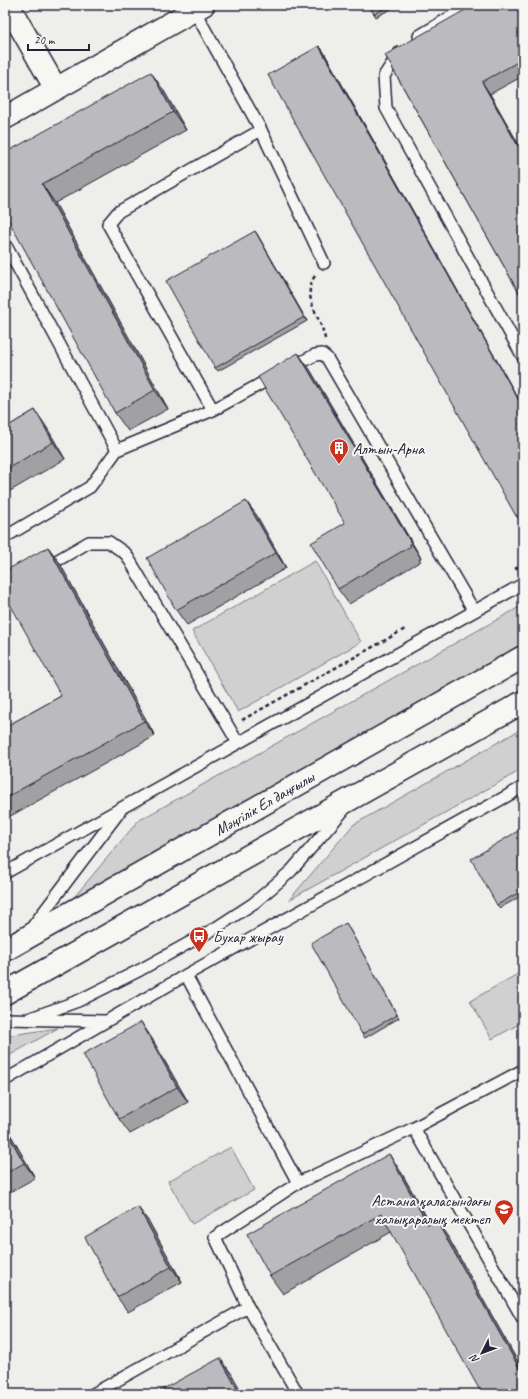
<svg xmlns="http://www.w3.org/2000/svg" width="528" height="1399" font-family="Caveat,sans-serif">
<rect width="100%" height="100%" fill="#eeeeeb"/>
<filter id="ink" filterUnits="userSpaceOnUse"><feTurbulence type="fractalNoise" baseFrequency=".025" numOctaves="2"/><feDisplacementMap in="SourceGraphic" scale="8" xChannelSelector="R" yChannelSelector="G"/><feConvolveMatrix kernelMatrix="1 2 1 2 8 2 1 2 1" color-interpolation-filters="sRGB"/></filter>
<g filter="url(#ink)">
<!-- green -->
<path fill="#d0d0d1" stroke="#797986" d="M315,561l46,81 -123,70 -46,-81z
M523,605v42l-458,261 73,-87z
M523,728v41l-234,131 64,-75z
M523,971v51l-31,17 -22,-38z
M58,1028l-53,30v-22z
M231,1147l23,43 -62,34 -24,-43z"/>
<g fill="none" stroke-linecap="round" stroke-linejoin="round">
<!-- service casing -->
<g stroke="#22223b" stroke-width="14">
<path id="service" d="M194,10l67,120 63,133
M419,36l52,-31
M399,53l-15,23 2,32 137,249
M5,244l112,206
M290,368l25,-13 7,-1 5,4 147,253
M213,410l-105,-186 10,-12 143,-82
M5,537l85,-50 27,-37 96,-40 62,-34
M46,567l43,-25h20l17,12 112,189
M5,873l518,-289
M30,930l90,-119
M186,975l112,208
M5,1019l101,2
M28,1019l50,-18 62,-31 74,-41 40,-26 37,-32 52,-60
M5,1080l181,-105 337,-188
M414,1128l109,191
M93,1394l155,-87
M298,1394l-50,-87 -33,-70 83,-54 116,-55 109,-58"/>
</g>
<!-- minor casing -->
<g stroke="#22223b" stroke-width="25">
<path id="minor" d="M8,5l48,84
M5,118l198,-113"/>
</g>
<!-- secondary casing -->
<g stroke="#22223b" stroke-width="25">
<path id="secondary" d="M5,950l518,-293
M5,993l518,-291"/>
</g>
<!-- path -->
<path stroke="#22223b" stroke-width="2.5" stroke-dasharray="4 3" stroke-linecap="butt" d="M315,276c-15,20 7,42 10,63
M515,569l8,-5
M242,720l163,-91"/>
<!-- service -->
<use href="#service" stroke="#f6f6f2" stroke-width="11"/>
<!-- minor -->
<use href="#minor" stroke="#f6f6f2" stroke-width="22"/>
<!-- secondary -->
<use href="#secondary" stroke="#f6f6f2" stroke-width="22"/>
</g>
<!-- wall -->
<path fill="#a1a1a4" stroke="#22223b" d="M369,5h29l-22,12z
M523,5v71l-33,18 33,58v148l-138,-245z
M322,49l201,358v110l-4,2 -3,-3z
M164,91l22,39 -131,73 113,206 -40,22 -13,-18 -110,-260z
M257,234l50,87 -89,50 -3,-3z
M309,368l112,190 -2,1 2,2 -72,43 -11,-15 7,-66z
M35,410l12,18 18,31 -60,35v-66z
M246,501l11,15 29,52 -99,57 -11,-15z
M48,547l11,15 96,174 -150,83v-92l56,-31z
M523,828v67l-23,13 -3,-3z
M346,923l53,95 -34,20 -3,-4z
M151,1037l37,65 -58,32 -11,-15z
M5,1125l30,53 -30,17z
M401,1172l29,51 18,14 75,134v23l-132,-162 -108,62 -13,-18z
M149,1222l33,60 -54,30 -11,-15z"/>
<!-- shaded-wall -->
<path fill="#838386" stroke="#22223b" d="M319,46l3,3 201,359z
M151,72l13,19 22,39 -13,-18z
M482,82l8,12 33,58v3z
M42,184l13,19 113,206 -13,-19z
M255,231l2,3 50,87 -3,-4z
M298,353l11,15 112,190 -10,-15z
M35,410l12,18 18,31 -12,-17z
M246,501l11,15 29,52 -10,-15z
M48,547l11,15 96,174 -11,-15z
M141,1022l10,15 37,65 -11,-15z
M5,1125l30,53 -11,-15 -19,-34z
M389,1154l12,18 39,70 -12,-17z
M138,1207l11,15 33,60 -11,-15z
M436,1220l12,17 75,134v4z
M220,1358l11,15 12,21h-3z"/>
<!-- building -->
<path fill="#bbbbbf" stroke="#22223b" d="M369,5h21l-16,9z
M474,5h49v54l-41,23 41,73v145l-138,-245z
M319,46l204,362v104l-7,4 -248,-441z
M151,72l22,40 -131,72 113,206 -40,23 -110,-199v-61z
M255,231l49,86 -89,51 -49,-87z
M298,353l113,190 -2,1 2,2 -73,43 -27,-46 34,-20 -87,-146z
M35,410l18,32 -48,28v-42z
M246,501l30,52 -100,57 -29,-52z
M48,547l96,174 -139,77v-71l56,-31 -56,-101v-24z
M523,828v62l-26,15 -26,-46z
M346,923l51,92 -35,19 -51,-91z
M141,1022l36,65 -58,32 -36,-65z
M5,1129l19,34 -19,11z
M389,1154l39,71 8,-5 87,155v19h-41l-101,-180 -111,62 -23,-42z
M138,1207l33,60 -54,30 -32,-60z
M220,1358l20,36h-86z"/>
</g>
<!-- icons -->
<defs>
<g id="building-pin" transform="scale(1)"><path d="M0 17L-7.5 6A9.5 9.5 0 1 1 7.5 6Z" fill="#c8321e" stroke="#f6f6f2"/><path d="M-4-6H4V6H1V3H-1V6H-4ZM-2.5-4.3h1.7v1.8h-1.7ZM.8-4.3h1.7v1.8H.8ZM-2.5-1h1.7V.8h-1.7ZM.8-1h1.7V.8H.8Z" fill="#fff"/></g>
<g id="bus-pin" transform="scale(1)"><path d="M0 17L-7.5 6A9.5 9.5 0 1 1 7.5 6Z" fill="#c8321e" stroke="#f6f6f2"/><path d="M-5-6H5V4H4V6H2V4H-2V6H-4V4H-5ZM-3.5-4V0h7V-4ZM-3.5 1.2v1.5H-2V1.2ZM2 1.2v1.5H3.5V1.2Z" fill="#fff"/></g>
<g id="school-pin" transform="scale(1)"><path d="M0 17L-7.5 6A9.5 9.5 0 1 1 7.5 6Z" fill="#c8321e" stroke="#f6f6f2"/><path d="M0-5L7-2L0 1L-7-2ZM-4 1L0 2.5L4 1V4Q0 6-4 4Z" fill="#fff"/></g>
</defs>
<g fill-rule="evenodd">
<use href="#building-pin" x="339" y="448"/>
<use href="#bus-pin" x="199" y="936"/>
<use href="#school-pin" x="504" y="1209"/>
</g>
<g text-anchor="middle" stroke-width="4" stroke-linejoin="round" paint-order="stroke">
<!-- poi labels -->
<g font-size="16" fill="#22223b" stroke="#f6f6f2" text-anchor="start">
<text x="353" y="454">Алтын-Арна</text>
<text x="213" y="942">Бухар жырау</text>
<text x="490" y="1206" text-anchor="end">Астана қаласындағы<tspan x="490" dy="18">халықаралық мектеп</tspan></text>
</g>
<!-- street labels -->
<g font-size="16" fill="#22223b" stroke="#f6f6f2">
<text transform="translate(264 803) rotate(-30)" y="6">Мәңгілік Ел даңғылы</text>
</g>
</g>
<!-- margin -->
<rect width="528" height="1399" fill="none" stroke="#f6f6f2" stroke-width="20"/>
<rect x="10" y="10" width="508" height="1379" fill="none" stroke="#22223b" stroke-width="1.5" filter="url(#ink)"/>
<!-- north arrow -->
<g transform="translate(482 1353) rotate(228)" stroke="#f6f6f2" stroke-width="3" paint-order="stroke">
<path d="M0-3L7 15L0 10L-7 15Z" fill="#22223b"/>
<text y="-6" font-size="11" font-weight="bold" text-anchor="middle" fill="#22223b">N</text>
</g>
<!-- scale -->
<path d="M28 44v6h61v-6" fill="none" stroke="#22223b" stroke-width="2"/>
<text x="34" y="44" font-size="12" fill="#22223b" stroke="#f6f6f2" stroke-width="3" paint-order="stroke">20 m</text>
</svg>
